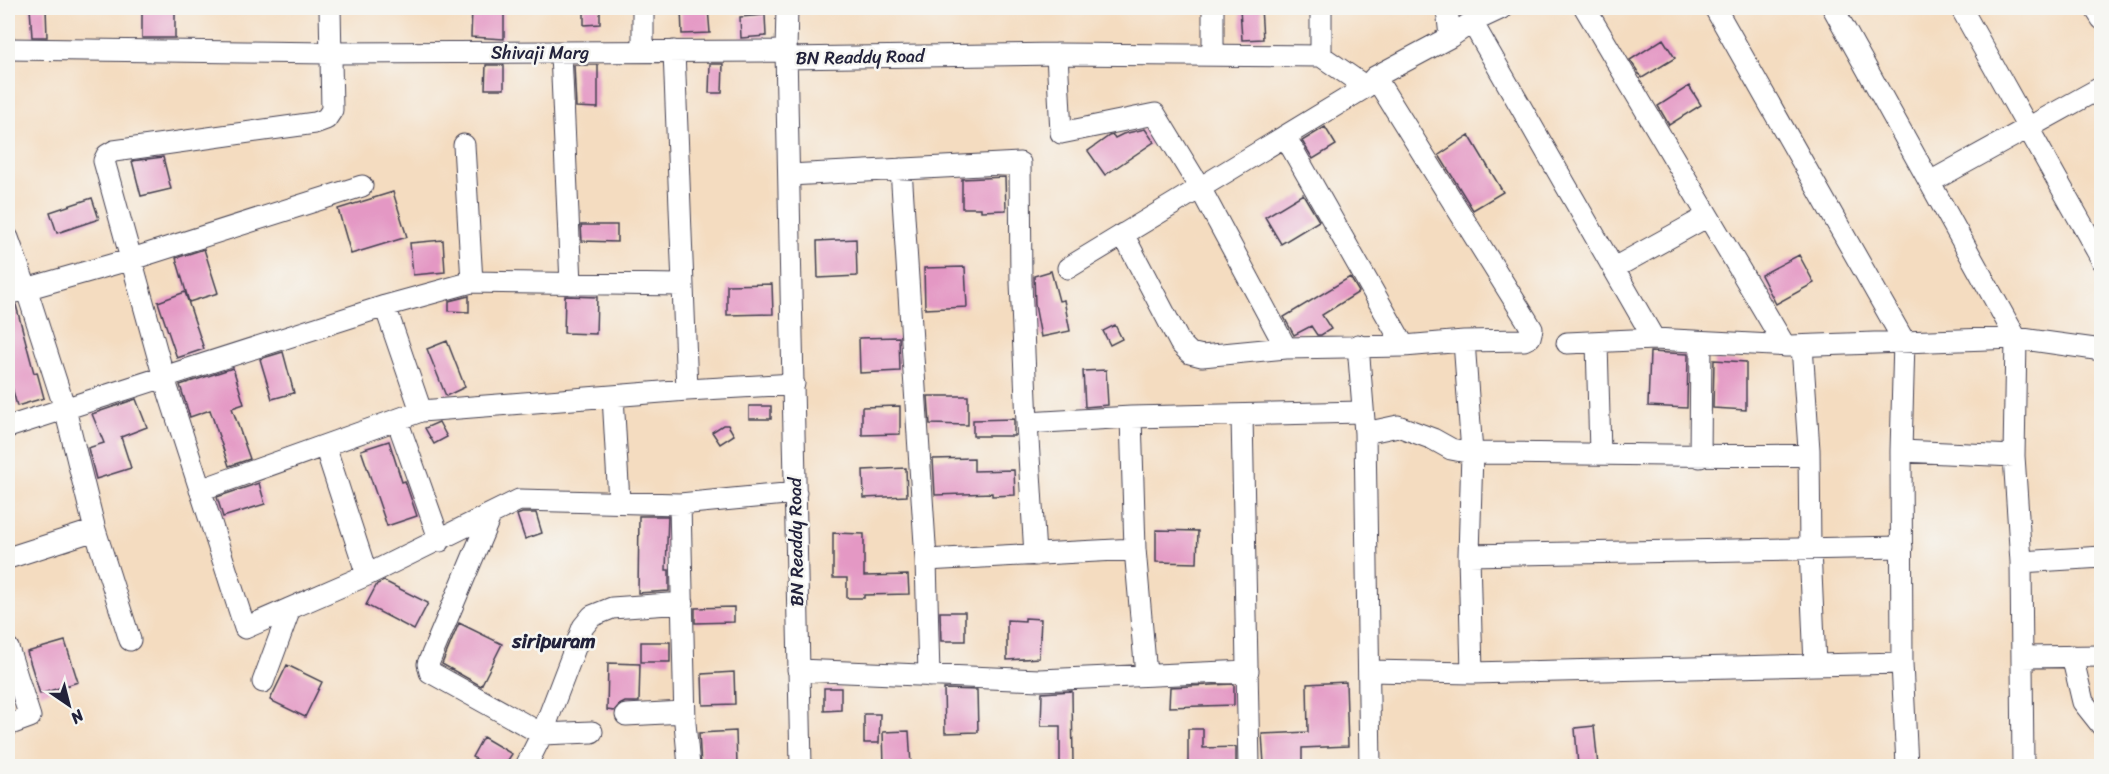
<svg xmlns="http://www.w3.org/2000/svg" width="2109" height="774" font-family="Sriracha,sans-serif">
<rect width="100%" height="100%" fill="#f6f6f2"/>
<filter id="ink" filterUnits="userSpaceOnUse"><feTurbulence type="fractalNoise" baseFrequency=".0167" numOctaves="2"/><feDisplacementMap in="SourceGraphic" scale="12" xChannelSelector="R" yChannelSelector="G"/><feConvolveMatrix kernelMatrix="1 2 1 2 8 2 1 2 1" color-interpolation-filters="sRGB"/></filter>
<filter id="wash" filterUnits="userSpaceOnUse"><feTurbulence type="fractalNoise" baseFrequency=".008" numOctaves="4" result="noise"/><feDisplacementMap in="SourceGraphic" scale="24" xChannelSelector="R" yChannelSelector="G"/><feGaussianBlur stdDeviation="1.35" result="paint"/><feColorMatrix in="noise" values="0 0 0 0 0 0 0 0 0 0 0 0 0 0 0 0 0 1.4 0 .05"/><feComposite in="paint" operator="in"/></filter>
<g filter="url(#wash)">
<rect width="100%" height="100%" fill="#f4dcc0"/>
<g id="blocks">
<!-- building -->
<path fill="#e498c4" d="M30,8h16l1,29h-15z
M142,8h33v30h-33z
M472,8h32v31l-33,-2z
M584,8h16v16l-16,1z
M681,8h27l2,25 -28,1z
M1240,8h21l2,31 -21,1z
M765,15l1,21 -25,2 -1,-21z
M1663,39l12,19 -33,20 -12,-18z
M710,64h13l-1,29h-13z
M486,65h18v24h-19z
M574,65h24v43l-22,-1z
M1689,86l12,19 -32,20 -11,-19z
M1325,127l11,18 -23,14 -11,-18z
M1145,129l9,13 -49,33 -17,-24 21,-15 4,-1 2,3 8,-4z
M1469,135l34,57 -30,18 -34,-55z
M163,157l8,32 -30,7 -9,-35z
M1005,177l1,33 -25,1v-3h-19v-29z
M393,192l14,45 -56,17 -13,-45z
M1303,194l16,27 -38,23 -16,-27z
M92,198l7,21 -42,14 -7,-21z
M581,225h36v17l-35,-1z
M856,239l1,37 -39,2 -1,-37z
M443,240l2,32 -32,3 -3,-32z
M204,249l14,44 -29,9 -13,-44z
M1799,255l15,28 -38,21 -15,-29z
M965,267l2,40 -42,2 -1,-41z
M1051,271l8,30 5,-1 6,31 -29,6 -6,-32 -1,-29z
M1350,277l9,15 -37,23 9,14 -10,6h-4l-6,-9 -17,9 -10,-18z
M772,284l1,30 -46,1v-30z
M185,292l19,57 -27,9 -19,-56z
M469,296v16l-20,-1v-10z
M565,296l32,1 -1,37 -32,-1z
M16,305l18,68 3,-1 7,26 -27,8 -9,-34v-66z
M1115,325l7,14 -12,6 -7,-14z
M899,337l1,34 -40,2 -1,-35z
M447,341l18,46 -19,9 -19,-47z
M283,352l11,41 -22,6 -12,-40z
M1650,352l38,2 -1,54 -39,-2z
M1714,360l32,2v48l-33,-2z
M233,368l11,36 -12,4 18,51 -21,7 -19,-56 -20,7 -10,-32z
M1106,370l2,35 -23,2 -2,-36z
M928,396h40v29l-38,-1z
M136,399l11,28 -26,10 10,31 -35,11 -8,-31 16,-5 -12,-29z
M749,406h22v13h-22z
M900,406v28l-38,1v-28z
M1014,419v17h-41v-16z
M439,422l8,15 -13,7 -9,-16z
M723,425h5l6,10 -14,9 -8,-12z
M389,441l13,41 3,-1 12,35 -30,10 -26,-76z
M974,458v13l40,-1 1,25 -23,1v-3l-57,2 -2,-36z
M906,468l1,28 -43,2 -1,-28z
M259,483l6,21 -42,13 -6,-20z
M522,513h14l6,20 -17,6 -8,-24z
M639,516h29l-2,54h3v21l-31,2z
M1156,530l42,1 -1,32 -41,-1z
M833,533l31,1v42l44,-1 1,19 -45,1v3h-17v-20h-14z
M384,581l44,22 -14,27 -48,-25 11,-21z
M734,607v15l-39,1v-15z
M940,612h25v29h-24z
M1025,618l16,1 -2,39 -32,2v-40l18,1z
M459,623l43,21 -21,42 -39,-22z
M65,641l13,41 -38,12 -13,-42z
M641,642h29v20h-29z
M608,663l32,1 -1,38h-14l-6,3 -5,6 -7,-1z
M287,665l35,17 -17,35 -35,-17z
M734,672l1,32 -32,1 -1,-31z
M1346,682l2,64 -46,2v15l-38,1 -2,-30 46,-2 -1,-48z
M1234,684v21l-65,2 1,-20z
M824,688h17v22l-17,1z
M944,689l33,1 1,42 -33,1z
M1072,691l1,73h-13v-38h-19l1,-33z
M864,714h16l-1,29h-15z
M1594,726l4,40h-20l-3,-38z
M1188,729h15v19l33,-1v19h-48z
M736,731l1,35h-36l-2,-33z
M909,731l2,35h-27l-1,-34z
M483,737l29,17 -8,12h-15l-17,-9z"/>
</g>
</g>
<g filter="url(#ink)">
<use href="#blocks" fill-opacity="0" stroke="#423e4f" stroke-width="1.5"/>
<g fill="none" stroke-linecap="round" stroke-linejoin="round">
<!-- minor casing -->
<g stroke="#423e4f" stroke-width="23">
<path id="minor" d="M330,8l2,102 -6,9 -11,4 -201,28 -7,4 -3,6 60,217 81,250 122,-53 152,-75 161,4 116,-11
M1447,8l3,29
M1585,8l200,338
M1715,8l189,333 -3,110 1,212 5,103
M1833,8l183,330 -2,118 7,106 2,204
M1961,8l141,252
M2095,8l7,11
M1472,22l182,317
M8,49l322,4 456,-2 15,715
M643,51v-41l2,-2
M674,51l13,339
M786,51l1,-43
M561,53l10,231
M1057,54l4,79 94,-19 45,74 86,160
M1213,54v-46
M1321,56v-48
M786,58l271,-4 264,2 45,31
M1285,136l119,210
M464,145l8,137
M901,169l25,391 3,116
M789,175l231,-12 1,119 6,141
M1930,182l172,-95
M1123,234l57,109 10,10 12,3 84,-8 118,-2 60,-5 60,-1 6,-3 2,-8 -6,-10 -151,-242
M8,238l18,50 39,121 30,121 35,110
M1068,268l298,-181 9,-10 75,-40 22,-15 30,-14
M1614,268l94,-52
M8,294l124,-35 230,-73
M385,306l36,105
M1464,341l8,112 -3,102 3,118
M1567,343l87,-4 136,7 226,-8 86,12
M1597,343l3,110
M1358,345l7,88 5,333
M1802,346l7,104 1,99 5,116
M613,396l6,106
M1242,416l7,350
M397,420l43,121
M8,427l377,-121 87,-24 209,3
M1365,433l33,-7 35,13 18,10 21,4c112,0 225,4 337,2
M325,446l42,129
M1901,451l113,5
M1700,457l1,-115
M200,490l221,-79 266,-21 107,-6
M680,504l5,219 4,43
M491,514l-63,150 2,8 112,62 50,-2
M1035,555l-8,-132 104,-6
M1469,555l433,-8
M8,558l87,-28
M926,560l209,-11
M2021,562l81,-5
M8,648l22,69 -22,8
M2072,656l11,46 19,24
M2022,657l80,-1
M798,670l242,10 208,-9
M1369,671l103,2 430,-10
M1146,675l-11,-126 -4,-132 231,-5
M263,682l27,-73
M626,715l58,-3
M526,766l16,-32 41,-107 9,-11 20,-8 71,-5"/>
</g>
<!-- minor -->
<use href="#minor" stroke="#fff" stroke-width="21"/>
</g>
</g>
<g text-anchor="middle" stroke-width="5" stroke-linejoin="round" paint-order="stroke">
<!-- street labels -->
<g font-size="18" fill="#22223b" stroke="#f6f6f2">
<text x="540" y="59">Shivaji Marg</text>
<text transform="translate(860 57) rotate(-1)" y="6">BN Readdy Road</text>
<text transform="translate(796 542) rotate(-91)" y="6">BN Readdy Road</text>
</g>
<!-- neighbourhood labels -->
<g font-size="20" font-weight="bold" fill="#22223b" stroke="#f6f6f2">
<text x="554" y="648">siripuram</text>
</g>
</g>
<!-- margin -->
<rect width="2109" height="774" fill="none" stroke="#f6f6f2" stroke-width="30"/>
<!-- north arrow -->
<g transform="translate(69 705) rotate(145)" stroke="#f6f6f2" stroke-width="4.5" paint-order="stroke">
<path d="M0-4.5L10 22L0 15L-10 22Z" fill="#22223b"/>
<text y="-9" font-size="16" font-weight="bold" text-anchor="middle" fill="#22223b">N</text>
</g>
</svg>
